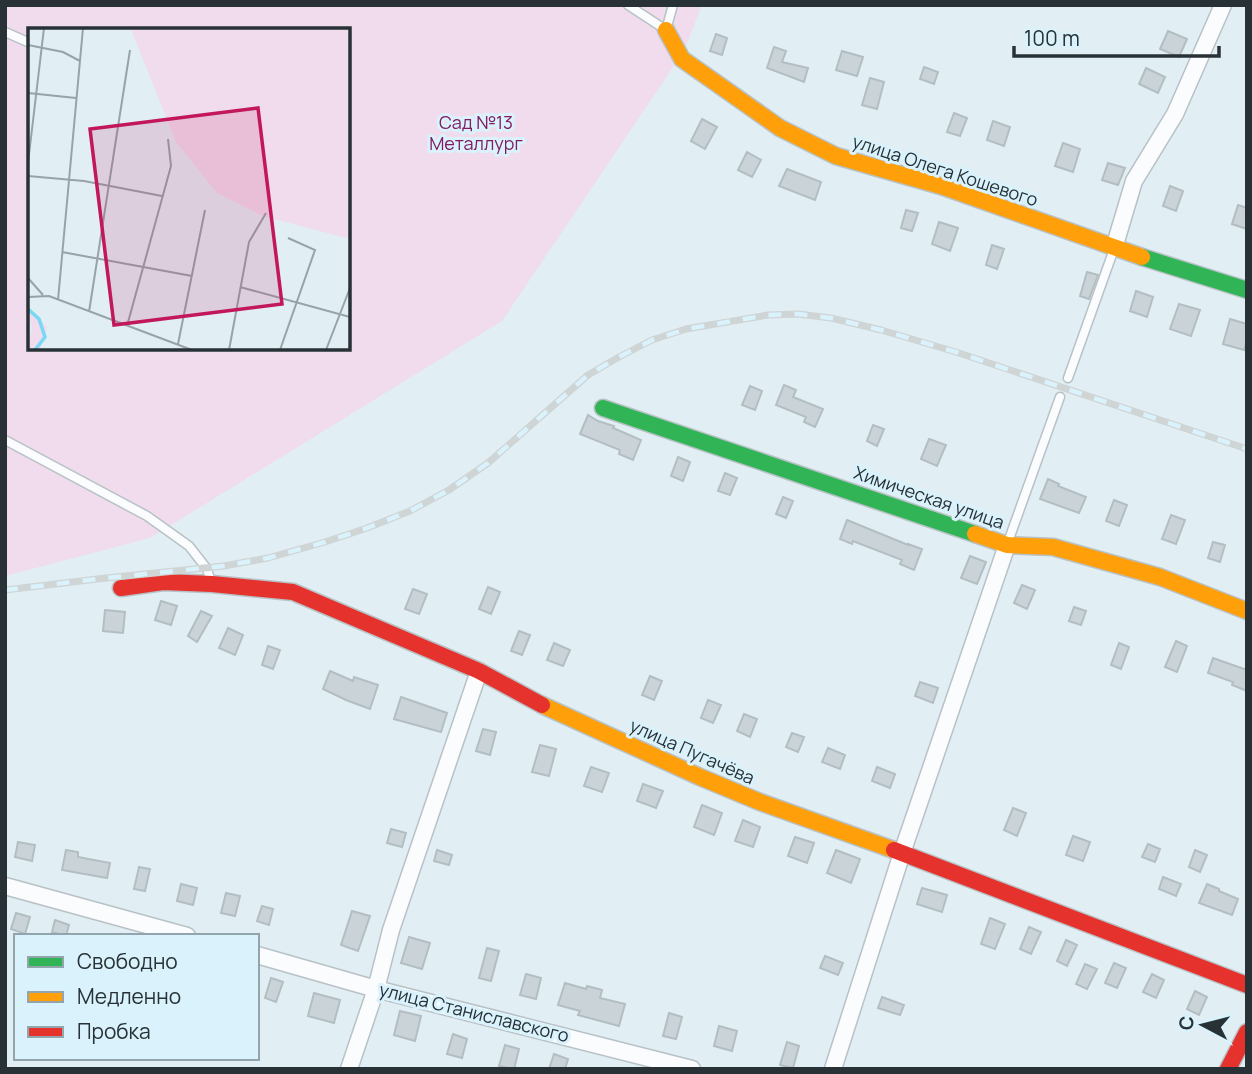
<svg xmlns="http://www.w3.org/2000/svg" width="1252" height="1074" font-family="Manrope,sans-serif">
<rect width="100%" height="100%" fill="#e1eef4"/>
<!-- green -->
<path fill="#f0dced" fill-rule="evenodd" d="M5,5h697l-18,46 -182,270 -352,217 -145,38zM30,30h318v318h-318z"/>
<!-- building -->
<path fill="#cad4d8" stroke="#b3bec2" stroke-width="2" d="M1168,31l19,8 -8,18 -19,-8z
M716,34l11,4 -5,17 -12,-4z
M774,47l12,4 -4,11 26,6 -4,14 -37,-14z
M842,51l21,6 -6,19 -21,-6z
M924,67l14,5 -4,12 -14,-5z
M1146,68l19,9 -7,16 -19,-9z
M870,78l14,4 -7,27 -15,-4z
M954,113l13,5 -7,18 -13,-4z
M702,119l15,8 -12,22 -14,-8z
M993,121l17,6 -6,19 -17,-6z
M1063,143l17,6 -7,23 -18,-6z
M747,152l14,8 -9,17 -14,-7z
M1108,163l17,5 -7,17 -16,-5z
M787,169l34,13 -6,18 -36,-14z
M1170,186l13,5 -7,20 -13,-5z
M1238,205l9,3v21l-15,-5z
M906,210l12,3 -6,18 -11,-3z
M939,222l19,6 -8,23 -18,-7z
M992,245l12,4 -7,20 -11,-4z
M1087,272l11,3 -9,24 -9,-3z
M1136,291l17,6 -6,20 -17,-6z
M1179,304l21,6 -9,26 -21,-7z
M1230,319l17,5v17l-3,9 -21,-6z
M784,385l12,5 -3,7 30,12 -8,18 -11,-5 2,-5 -30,-12z
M750,386l12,5 -7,19 -13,-5z
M588,415l10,6 16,5 -1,2 28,12 -8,20 -14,-6 1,-4 -40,-16z
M873,425l11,4 -7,17 -10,-5z
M929,439l17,6 -9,21 -16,-7z
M678,457l12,5 -7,19 -12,-5z
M725,473l12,5 -7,17 -12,-4z
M1048,479l11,5 -1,2 28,11 -7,16 -39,-14z
M783,497l10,4 -7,17 -10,-4z
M1114,500l13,5 -8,21 -13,-5z
M1171,515l14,5 -9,24 -14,-5z
M847,520l61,25v-1l14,5 -8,21 -14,-6 2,-4 -49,-19 -1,3 -12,-5z
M1213,542l12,3 -5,17 -12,-4z
M970,556l16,6 -9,22 -16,-6z
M1022,585l13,5 -8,19 -13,-6z
M488,587l12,5 -9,22 -12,-5z
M413,589l14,5 -8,20 -14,-5z
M161,601l16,5 -6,19 -16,-5z
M1074,607l12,4 -5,14 -12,-4z
M105,610l20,2 -2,21 -20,-2z
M201,611l11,5 -15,26 -9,-6z
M228,628l15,7 -8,20 -16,-7z
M519,631l11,4 -8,20 -11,-4z
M1176,641l11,5 -10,26 -12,-5z
M554,643l16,7 -7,16 -16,-6z
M1119,643l10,4 -8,22 -10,-4z
M268,646l12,4 -7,19 -11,-4z
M1213,658l34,12v21l-15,-6 1,-3 -25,-9z
M330,671l23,10 1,-4 24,8 -8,24 -24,-9 -23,-11z
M650,676l12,5 -8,19 -12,-5z
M920,682l18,6 -5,15 -18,-7z
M401,697l46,16 -6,19 -47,-13z
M708,700l13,5 -8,18 -12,-5z
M744,714l13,5 -7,18 -13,-6z
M483,729l13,3 -6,23 -14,-4z
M792,733l12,4 -6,15 -12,-5z
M540,745l16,4 -7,27 -17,-4z
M828,748l17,7 -5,14 -18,-7z
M591,767l18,6 -7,19 -18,-6z
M877,767l18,7 -5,14 -18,-7z
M643,784l20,7 -7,17 -19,-7z
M702,805l20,8 -8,22 -20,-8z
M1013,808l13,5 -9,23 -13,-6z
M743,820l17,7 -7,20 -18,-6z
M391,829l15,4 -4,14 -15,-4z
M1073,836l17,6 -7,19 -17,-6z
M795,837l19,6 -7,20 -19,-7z
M18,842l17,3 -3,16 -17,-4z
M1148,844l12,5 -5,13 -13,-5z
M66,850l12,2v5l32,6 -3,15 -45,-8z
M437,850l15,5 -3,10 -15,-4z
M836,850l24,9 -9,24 -24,-10z
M1195,850l12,5 -7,17 -11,-5z
M139,867l11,2 -5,22 -11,-2z
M1163,877l18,7 -5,12 -17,-7z
M181,884l16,4 -4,17 -16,-4z
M1207,884l12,5v2l19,8 -6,16 -33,-12z
M922,888l25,7 -5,17 -25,-8z
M226,893l14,3 -5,20 -14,-3z
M262,906l11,3 -4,16 -12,-4z
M352,911l18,5 -12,35 -17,-6z
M16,913l14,4 -5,17 -14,-5z
M990,918l15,6 -10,25 -14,-5z
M55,920l14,5 -3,11 -14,-4z
M1029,927l12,5 -10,22 -11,-5z
M409,937l21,6 -8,26 -21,-6z
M1066,940l11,5 -10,21 -10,-5z
M487,948l12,3 -8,30 -12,-3z
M825,956l18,7 -5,12 -18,-7z
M1114,963l12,5 -9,20 -12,-5z
M1085,964l12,5 -10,20 -11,-5z
M526,974l15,4 -5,21 -16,-4z
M1152,974l12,6 -8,18 -13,-6z
M271,978l12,4 -7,20 -11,-4z
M565,983l21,6 1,-3 15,4 -2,8 25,6 -6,22 -41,-11 2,-4 -22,-6z
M1195,991l12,6 -8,18 -12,-6z
M314,993l26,7 -6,23 -26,-7z
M882,997l22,8 -4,10 -22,-7z
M400,1011l21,5 -6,25 -21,-6z
M669,1013l13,4 -6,22 -13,-3z
M719,1026l18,5 -5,20 -18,-5z
M453,1034l14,5 -5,19 -15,-4z
M787,1042l12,4 -6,22 -13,-3z
M505,1045l14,4 -5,20 -15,-3z
M554,1054l14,5 -3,10h-16z"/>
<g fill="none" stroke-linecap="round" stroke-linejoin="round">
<!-- lane casing -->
<g stroke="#b8c2c6" stroke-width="11">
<path id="lane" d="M628,5l38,25 7,-25
M5,32l25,11
M1068,378l46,-129
M5,440l142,76 42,30 18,23 4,13
M1008,542l52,-145"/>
</g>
<!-- street casing -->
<g stroke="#b8c2c6" stroke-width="19">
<path id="street" d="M1114,248l20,-67 41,-67 48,-109
M5,886l182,50
M257,955l119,34 316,80
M349,1069l27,-80 15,-59 88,-259
M833,1069l69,-216 105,-308"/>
</g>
<!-- fast casing -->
<g stroke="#b8c2c6" stroke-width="19">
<path id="fast" d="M1142,257l105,33
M603,408l372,126"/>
</g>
<!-- slow casing -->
<g stroke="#b8c2c6" stroke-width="19">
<path id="slow" d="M666,30l16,29 98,69 56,28 105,30 201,71
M975,534l32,11 46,2 107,30 87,34
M542,705l158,72 60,25 134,48"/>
</g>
<!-- jam casing -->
<g stroke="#b8c2c6" stroke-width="19">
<path id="jam" d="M121,588l42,-6 49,2 81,8 186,79 63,34
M894,850l353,135
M1228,1069l19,-37"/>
</g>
<!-- lane -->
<use href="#lane" stroke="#fafcfd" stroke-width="8"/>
<!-- street -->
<use href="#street" stroke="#fafcfd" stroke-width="16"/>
<!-- fast -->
<use href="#fast" stroke="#30b455" stroke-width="16"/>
<!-- slow -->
<use href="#slow" stroke="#ff9f0a" stroke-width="16"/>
<!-- jam -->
<use href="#jam" stroke="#e5322d" stroke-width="16"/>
<!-- rail casing -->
<g stroke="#cfd4d5" stroke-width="7">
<path id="rail" d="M5,590l101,-12 118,-12 44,-8 57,-16 42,-14 43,-17 39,-21 39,-27 100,-88 31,-18 33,-17 34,-11 82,-14 30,-1 33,4 50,12 75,22 291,97"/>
</g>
<!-- rail -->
<use href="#rail" stroke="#d9f2fc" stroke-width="4.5" stroke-dasharray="13" stroke-linecap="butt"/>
</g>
<g text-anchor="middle" stroke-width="6" stroke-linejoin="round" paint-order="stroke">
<!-- park labels -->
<g font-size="18" fill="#821b61" stroke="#d9f2fc">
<text x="476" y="129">Сад №13<tspan x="476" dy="21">Металлург</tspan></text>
</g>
<!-- street labels -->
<g font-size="18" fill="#283236" stroke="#d9f2fc">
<text transform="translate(945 171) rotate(18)" y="6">улица Олега Кошевого</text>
<text transform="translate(929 498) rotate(19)" y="6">Химическая улица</text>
<text transform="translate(692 752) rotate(24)" y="6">улица Пугачёва</text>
<text transform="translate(474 1013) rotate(14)" y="6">улица Станиславского</text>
</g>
</g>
<!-- overview -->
<g transform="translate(28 28)">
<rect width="322" height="322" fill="#e1eef4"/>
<path d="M322,0v211l-87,-23 -46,-23 -41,-51 -45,-113zM0,279l19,20 -7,23h-12l4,-22z" fill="#f0dced"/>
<path fill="none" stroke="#78d8f5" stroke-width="3.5" d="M0,281l11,10 6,18 -10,13"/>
<path fill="none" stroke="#97a3a8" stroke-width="2" d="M0,17l35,7 17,9M0,65l48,5M0,135l16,-135M0,148l56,5 78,15M34,224l130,24M0,250l15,17M212,259l110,30M0,269l21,-1 143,54M30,272l25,-272M61,284l41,-262M99,298l44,-160 -3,-27M150,316l27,-134M201,322l20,-108 17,-29M252,322l35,-100 -27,-12M298,322l24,-62"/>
<path fill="#c2185b" fill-opacity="0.15" stroke="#c2185b" stroke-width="3.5" d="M230,80l24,196 -168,21 -24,-196z"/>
<rect width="322" height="322" fill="none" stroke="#283236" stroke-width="3.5"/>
</g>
<!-- border -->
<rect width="1252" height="1074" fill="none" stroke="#283236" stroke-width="14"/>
<!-- legend -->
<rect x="14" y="934" width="245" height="126" fill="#d9f2fc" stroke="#92a5ad" stroke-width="2"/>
<rect x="28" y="957" width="35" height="10" fill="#30b455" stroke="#92a5ad" stroke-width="2"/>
<text x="77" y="969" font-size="21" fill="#283236">Свободно</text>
<rect x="28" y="992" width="35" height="10" fill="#ff9f0a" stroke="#92a5ad" stroke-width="2"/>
<text x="77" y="1004" font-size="21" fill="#283236">Медленно</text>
<rect x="28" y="1027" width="35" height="10" fill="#e5322d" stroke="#92a5ad" stroke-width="2"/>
<text x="77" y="1039" font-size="21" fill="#283236">Пробка</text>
<!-- north arrow -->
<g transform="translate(1203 1025) rotate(277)" stroke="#d9f2fc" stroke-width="5" paint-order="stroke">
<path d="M0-5L12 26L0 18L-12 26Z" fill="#283236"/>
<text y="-10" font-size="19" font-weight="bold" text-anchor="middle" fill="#283236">С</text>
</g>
<!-- scale -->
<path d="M1014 46v10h205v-10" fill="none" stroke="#283236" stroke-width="3.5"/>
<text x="1024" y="46" font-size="21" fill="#283236" stroke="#d9f2fc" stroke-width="5" paint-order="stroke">100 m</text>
</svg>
